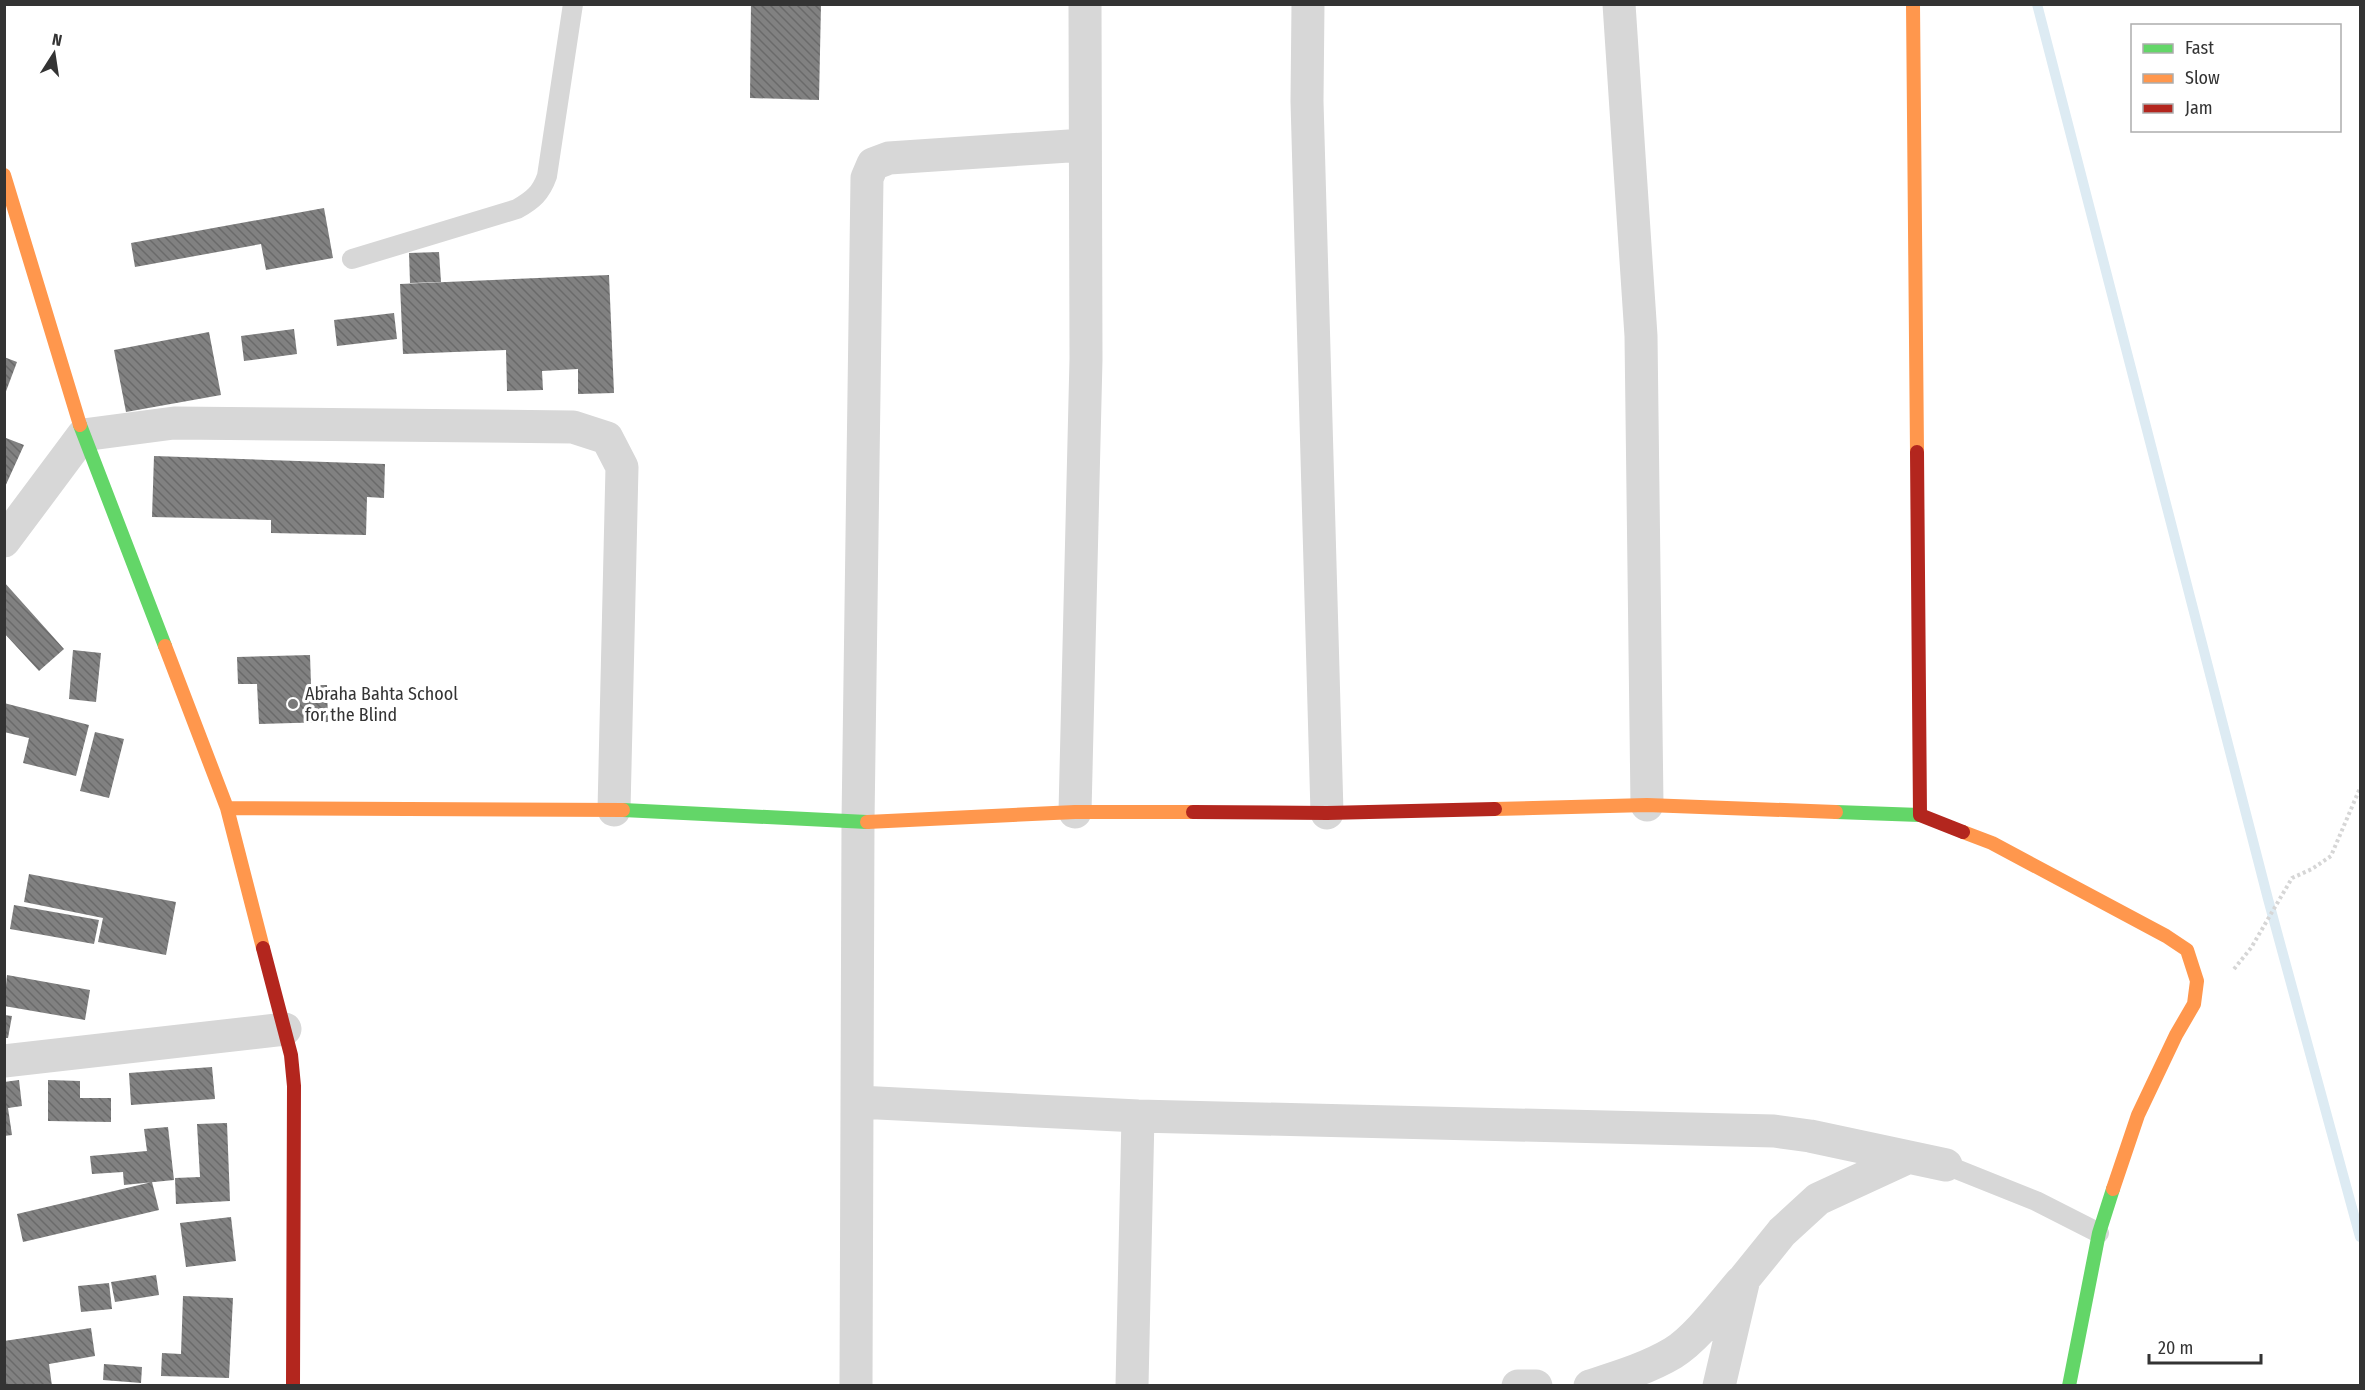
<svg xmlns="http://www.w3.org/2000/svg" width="2365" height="1390" font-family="'Fira Sans Condensed',sans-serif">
<defs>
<pattern id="building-back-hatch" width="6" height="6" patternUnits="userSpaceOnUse" patternTransform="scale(1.5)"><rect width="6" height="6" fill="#818181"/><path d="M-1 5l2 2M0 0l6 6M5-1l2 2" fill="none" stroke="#6a6a6a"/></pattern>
</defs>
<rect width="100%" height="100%" fill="#fff"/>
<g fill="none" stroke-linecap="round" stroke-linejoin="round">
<!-- stream -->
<path stroke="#ddebf3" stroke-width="10" d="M2037,4l231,895 92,338"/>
</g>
<!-- building -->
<path fill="url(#building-back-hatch)" d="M751,4h70l-2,96 -69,-2z
M324,208l9,50 -67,12 -5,-26 -126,23 -4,-24z
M439,252l2,30 -31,1 -1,-30z
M609,275l5,118 -36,1v-25l-36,2 1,19 -36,1 -1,-41 -103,4 -3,-70z
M394,313l3,26 -60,7 -3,-26z
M294,329l3,25 -53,7 -3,-25z
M209,332l12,63 -95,17 -12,-62z
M4,357l13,5 -12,32h-1z
M6,438l18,7 -20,44v-47z
M154,456l231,8 -1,34 -17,-1 -1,38 -95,-2v-13l-119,-3z
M4,582l60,67 -25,22 -35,-38z
M73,650l28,3 -5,49 -27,-3z
M310,655l1,30h16l1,37 -69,2 -2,-40h-19l-1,-27z
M4,703l85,22 -13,51 -53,-13 6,-25 -25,-6z
M95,732l29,7 -15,59 -29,-7z
M29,874l147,28 -10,53 -68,-13 5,-24 -79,-16z
M14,905l85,15 -5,24 -84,-15z
M7,975l83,15 -5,30 -81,-14z
M4,1015l8,1 -4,22h-4z
M212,1067l3,32 -84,6 -2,-32z
M19,1080l3,26 -14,2 4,27 -8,1v-54z
M48,1080l32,1v17h31v24l-63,-1z
M227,1123l3,78 -54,3 -1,-26 25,-1 -3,-53z
M168,1127l6,53 -50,5 -1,-13 -31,2 -2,-18 57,-5 -3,-22z
M152,1182l7,28 -136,32 -6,-28z
M231,1217l5,44 -50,6 -6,-44z
M156,1275l3,20 -44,7 -4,-20z
M109,1283l3,26 -31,3 -3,-26z
M183,1296l50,2 -4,80 -68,-2 1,-23 19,1z
M91,1328l4,28 -46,8 3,22h-48v-45z
M104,1364l38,3 -1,16 -38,-3z"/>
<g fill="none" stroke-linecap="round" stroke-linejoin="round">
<!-- path -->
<path stroke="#d6d6d6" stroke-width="4" stroke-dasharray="3 3" stroke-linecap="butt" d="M2234,969l17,-21 41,-70 20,-9 19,-13 29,-68"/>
<!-- lane -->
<path stroke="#d7d7d7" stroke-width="20" d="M352,259l165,-50c16,-9 24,-16 30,-33l26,-172
M1946,1165l90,36 63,32"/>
<!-- street -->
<path stroke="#d7d7d7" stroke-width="33" d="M1308,4l-1,97 20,712
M1619,4l22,332 6,469
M4,541l79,-106 91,-12 399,4 34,11 15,29 -8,343
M1075,812l11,-453 -1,-355
M4,1061l281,-32
M858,1102l280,14 636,15 36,5 136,29
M856,1386l2,-564 9,-644 6,-14 16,-6 195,-13
M1132,1386l6,-270
M1518,1386h18
M1590,1386c28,-9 58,-18 83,-33 23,-14 50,-50 68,-71
M1719,1386l25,-107 38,-47 36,-33 91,-42"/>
<!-- fast -->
<path stroke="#63d668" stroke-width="14" d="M80,425l85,221
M623,810l244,12
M1836,812l84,3
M2069,1386l30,-153 14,-44"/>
<!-- slow -->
<path stroke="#ff974d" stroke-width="14" d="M1913,4l4,448
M4,175l76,250
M165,646l62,162 36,140
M227,808l396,2
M1495,809l152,-4 189,7
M867,822l208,-10h118
M1963,832l29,11 174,93 21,14 10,31 -3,23 -18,31 -38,80 -25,74"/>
<!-- jam -->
<path stroke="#b3261e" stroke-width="14" d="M1917,452l3,363 43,17
M1193,812l134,1 168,-4
M263,948l28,107 3,31 -1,300"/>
</g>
<!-- markers -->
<circle fill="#7a7a7a" stroke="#fff" stroke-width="2" cx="293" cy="704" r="6"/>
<g text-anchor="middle" stroke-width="6" stroke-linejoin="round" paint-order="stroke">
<!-- poi labels -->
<g font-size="18" fill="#333" stroke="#fff" text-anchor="start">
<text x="305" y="700">Abraha Bahta School<tspan x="305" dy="21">for the Blind</tspan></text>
</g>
</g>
<!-- border -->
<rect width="2365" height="1390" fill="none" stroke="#333333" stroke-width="12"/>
<!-- legend -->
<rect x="2131" y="24" width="210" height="108" fill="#ffffff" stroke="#adadad" stroke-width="1.5"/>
<rect x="2143" y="44" width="30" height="9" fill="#63d668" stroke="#adadad" stroke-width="1.5"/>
<text x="2185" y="54" font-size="18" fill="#333333">Fast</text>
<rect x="2143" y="74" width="30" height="9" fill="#ff974d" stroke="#adadad" stroke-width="1.5"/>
<text x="2185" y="84" font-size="18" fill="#333333">Slow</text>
<rect x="2143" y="104" width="30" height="9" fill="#b3261e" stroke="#adadad" stroke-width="1.5"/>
<text x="2185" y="114" font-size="18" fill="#333333">Jam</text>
<!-- north arrow -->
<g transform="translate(54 54) rotate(12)" stroke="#ffffff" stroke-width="4.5" paint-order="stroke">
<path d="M0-4.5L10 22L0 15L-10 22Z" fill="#333333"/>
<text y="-9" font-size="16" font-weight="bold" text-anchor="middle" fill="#333333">N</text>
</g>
<!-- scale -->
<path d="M2149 1354v9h112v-9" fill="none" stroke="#333333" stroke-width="3"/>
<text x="2158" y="1354" font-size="18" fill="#333333" stroke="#ffffff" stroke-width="4.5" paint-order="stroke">20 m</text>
</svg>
